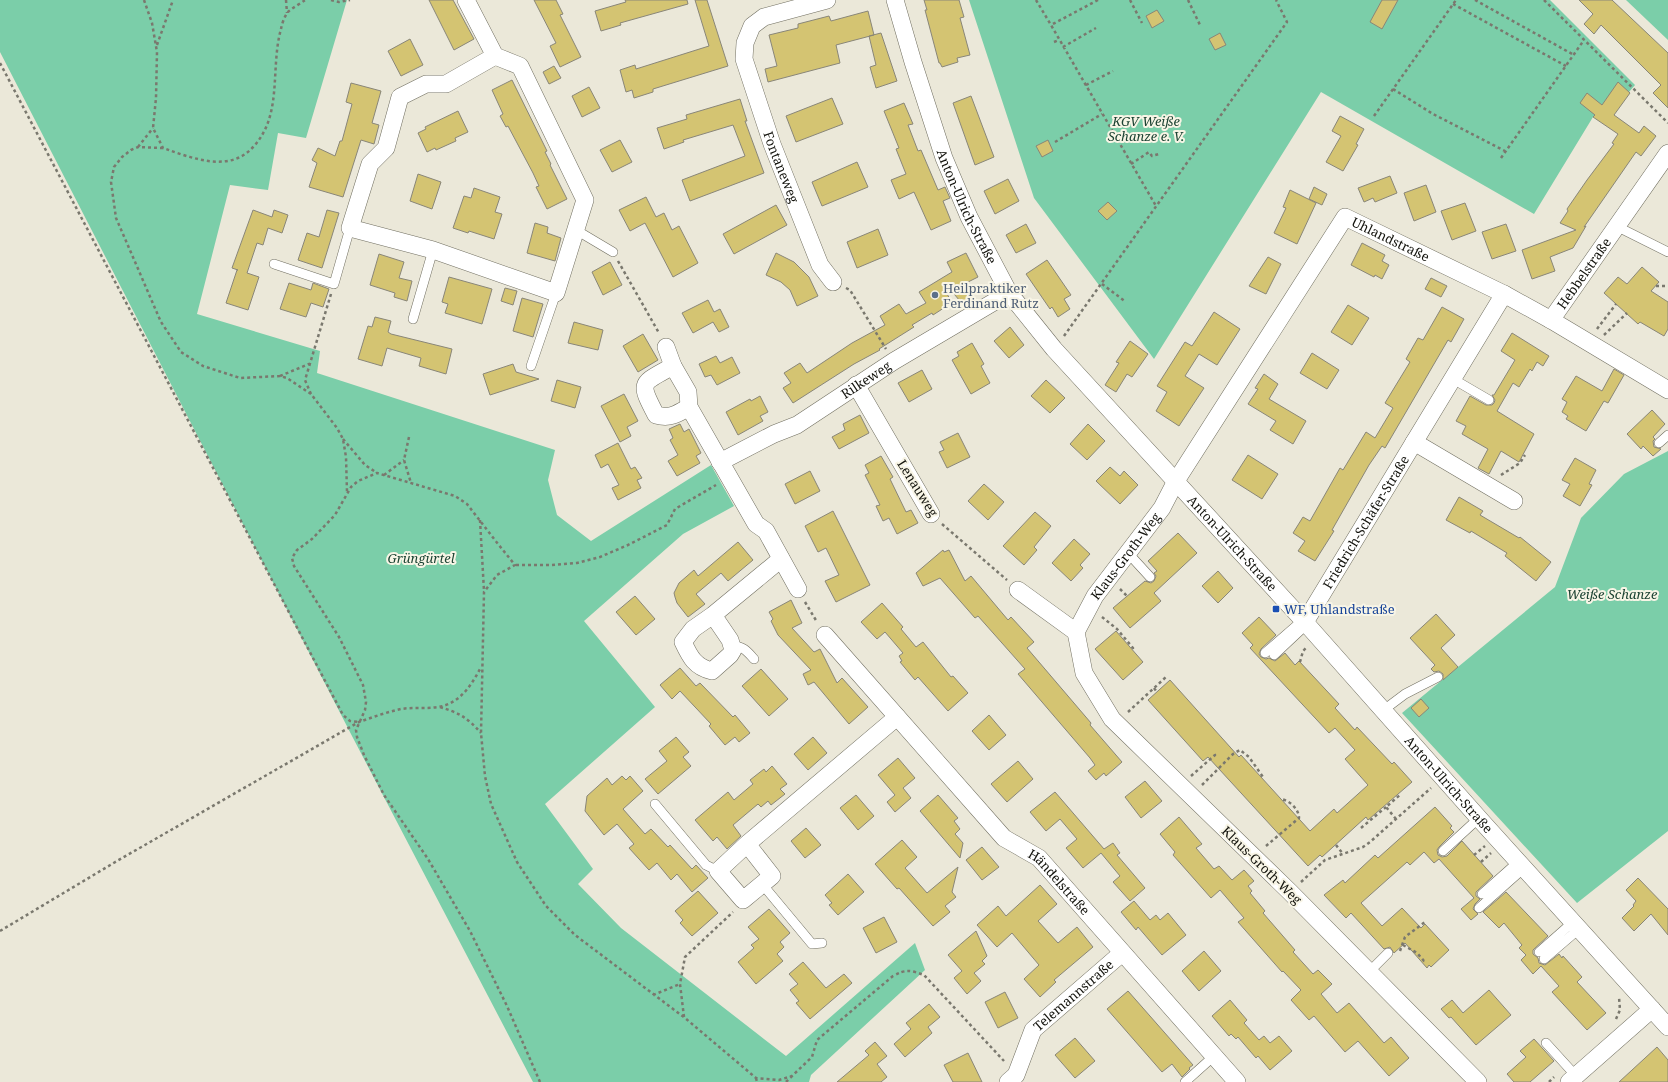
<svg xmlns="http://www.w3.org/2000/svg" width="1668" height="1082" font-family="'Noto Serif',serif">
<rect width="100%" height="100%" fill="#ebe8d9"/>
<!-- green -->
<path fill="#7bcea9" d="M0,0h347l-41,138 -28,-5 -10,57 -38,-5 -33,129 123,37 -3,22 238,77 -7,30 9,35 34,26 120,-76 23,41 -51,28 -99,87 71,86 -110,97 48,65 -15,15 43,44 165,128 129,-113 10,27 -114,105 -2,7h-276l-181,-346 -352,-684z
M969,0h581l85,85 -6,7 -36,25 -59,97 -213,-122 -167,267 -120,-161z
M1626,0h42v40z
M1668,451v380l-91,72 -175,-190 153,-126 26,-69 43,-44z"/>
<!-- building -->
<path fill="#d4c472" stroke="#898678" d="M429,0h24l21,39 -20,11z
M534,0h22l7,14 -3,1 21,42 -21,10 -10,-21 6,-3z
M625,0h62l1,4 -68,19 1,2 -20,6 -6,-20 31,-9z
M695,0h12l21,66 -75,23v3l-19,6 -2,-8 -6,2 -6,-22 15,-5 1,4 73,-23z
M924,0h35l5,17 -4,1 10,37 -13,3 1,4 -16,5 -2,-4h-1l-14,-53h2z
M1382,0h16l-16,29 -12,-7z
M1579,0h33l56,53v55l-15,-15 8,-8 -60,-60 -7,9 -10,-10 9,-10z
M1157,10l7,11 -12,7 -6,-12z
M868,11l6,24 -38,10 4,18 -72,19 -3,-13 12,-3 -8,-31 29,-7v-4l31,-8 2,5z
M881,33l16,48 -21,7 -6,-21 6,-2 -7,-29z
M1220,33l6,12 -11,5 -6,-11z
M410,39l13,26 -22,11 -13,-25z
M554,66l7,12 -12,6 -6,-12z
M512,80l35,71 -2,1 6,12 -1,1 17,34 -20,10 -11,-22 3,-1 -6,-13 -25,-47 -2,1 -6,-11 3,-2 -11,-24z
M1618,82l12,11 -16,22 25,18 5,-7 12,10 -15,20 -5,-4 -52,75 2,-1 -13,22 -23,9 5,14 -23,8 -10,-29 54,-20 -16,-7 8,-12 -1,-2 20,-29 27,-36 -2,-1 6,-9 -25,-17 2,-2 -15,-12 7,-10 15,12z
M351,83l30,8 -9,32 7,2 -5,19 -13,-4 -18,57 -34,-10 8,-24 -5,-3 6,-12 17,8 5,-15h2l10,-37 -6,-2z
M589,87l11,21 -18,9 -10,-21z
M971,96l23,61 -19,8 -22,-62z
M832,98l11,26 -47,18 -10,-26z
M740,99l7,22h-2l19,52 -74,28 -8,-21 63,-24 -12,-31 -50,15 1,2 -20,7 -7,-21 30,-9 -1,-4z
M904,103l9,21 -5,1 10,26 3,-1 17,40 7,-3 5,11 -7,3 8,20 -20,9 -17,-38 -15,7 -8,-19 15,-6 -10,-25 3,-1 -15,-37z
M458,111l10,21 -13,6 1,3 -20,9 -1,-2 -8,4 -9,-19 8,-4 -1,-2z
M1340,116l24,13 -8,15 2,1 -15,26 -17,-9 15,-26 -9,-5z
M620,140l12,22 -20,10 -12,-22z
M1048,140l5,11 -11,6 -6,-11z
M857,162l11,25 -46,19 -10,-24z
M418,174l23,8 -9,27 -22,-8z
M1390,176l7,17 -22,9 -2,-4 -9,4 -6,-14z
M1008,179l11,22 -24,13 -11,-23z
M1426,185l10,27 -22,9 -10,-28z
M1314,187l13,7 -5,11 -13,-6z
M474,188l26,9 -5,15 7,2 -8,25 -25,-8 -1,2 -15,-5 11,-32 7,2z
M1290,190l26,13 -19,41 -23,-11 12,-25 -3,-1z
M646,197l10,20 8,-4 8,17 7,-4 19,37 -25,14 -28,-54 -15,8 -11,-21z
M1108,202l9,9 -10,9 -9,-9z
M1465,203l11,28 -24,9 -11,-29z
M776,205l11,20 -53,29 -11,-20z
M253,210l19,7 2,-7 14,5 -6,18 -14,-5 -5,17 -6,-2 -10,30 12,4 -11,33 -22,-7 11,-33h1l-6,-2z
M327,210l12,3 -17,55 -24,-8 9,-27 12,4z
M535,223l13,4 -1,6 14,5 -6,23 -28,-8z
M1026,224l10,19 -20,10 -10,-18z
M1506,224l10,27 -24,8 -10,-27z
M878,229l10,26 -31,13 -10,-26z
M1362,243l23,12 -3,6 7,4 -7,14 -7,-4 -1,2 -23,-12z
M776,253l18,9 15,15 9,19 -21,10 -7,-16 -9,-8 -15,-7z
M966,253l12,24 -16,8 10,18 -7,4 -16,-19 -6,4 1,1 2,-1 5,9 -2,2 1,1 -17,11 -1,-2 -20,12 2,2 -35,22 1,1 -26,14 -61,39 -10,-15 8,-5 -7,-10 16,-10 7,10 45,-30 33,-18 -5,-9 19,-12 7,10 20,-11 -7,-11 33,-20 -5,-10z
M379,254l25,8 -5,16 13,3 -5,20 -13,-4 1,-4 -25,-8z
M1268,257l13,7 -15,30 -17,-8z
M1047,260l24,35 -7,4 6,10 -12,8 -6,-10 -2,2 -24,-35z
M610,262l12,23 -19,10 -11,-23z
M1642,267l17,15 -8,9 17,11v27l-4,7 -24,-14 -2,2 -34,-31 14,-16 9,7z
M449,277l43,12 -10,35 -37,-11 3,-9 -6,-2z
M1431,278l16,8 -6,11 -16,-8z
M289,283l22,7 2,-7 16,6 -6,18 -12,-4 -5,14 -26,-8z
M505,288l12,3 -4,14 -12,-4z
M522,298l21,6 -10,33 -20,-6z
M708,300l6,12 6,-3 9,18 -10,5 -6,-10 -20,11 -11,-20z
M1348,305l21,13 -17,27 -21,-13z
M1442,307l22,12 -13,23 -3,-2 -63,108 -3,-2 -13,19 -37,65 2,1 -19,30 -17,-10 7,-10 -12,-8 10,-16 7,4 30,-53 3,2 23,-38 9,6 18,-30 -8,-5 25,-41 -4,-3 12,-21 5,2z
M1214,312l26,17 -23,36 -18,-11 -14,22 19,12 -25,38 -23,-15 11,-19 -10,-6 28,-44 7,4z
M375,317l16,4 -3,11 3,2 61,15 -6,25 -27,-8 2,-8 -34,-10 -5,18 -24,-7 10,-33 4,1z
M574,322l29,8 -5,20 -30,-7z
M1010,327l14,18 -15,13 -15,-17z
M1512,333l37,23 -6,10 -6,-4 -5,9 -2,-2 -11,18 -6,-4 -16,28 37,23 -15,28 -18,-11 -12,23 -11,-6 10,-19 -26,-15 4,-8 -10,-5 14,-25 16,9h6l2,-2 1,-3 -3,-5h2l21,-35 -14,-9z
M643,334l15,26 -20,12 -15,-26z
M1130,341l18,13 -16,23 -5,-3 -11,18 -11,-7 14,-22 -3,-1z
M972,343l12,21 -3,2 9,17 -19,11 -19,-34 7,-4 -2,-4z
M1312,353l27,17 -12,19 -27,-16z
M716,356l4,7 12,-6 8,16 -23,12 -6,-10 -6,2 -6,-13z
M513,364l3,8 23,7 -49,16 -7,-21z
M1614,369l10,6 -16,28 -4,-2 -18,30 -20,-12 2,-3 -6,-4 5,-10 -5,-3 14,-23 26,15z
M922,370l10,19 -23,13 -11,-19z
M1264,374l14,10 -9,15 37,22 -13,23 -23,-14 6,-9 -28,-17 10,-15 -3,-1z
M557,380l24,7 -6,21 -24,-7z
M1046,380l19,18 -15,15 -19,-17z
M624,394l14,27 -11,6 4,9 -11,6 -19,-36z
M760,396l8,16 -8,4 3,5 -25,14 -12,-23 24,-13 1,2z
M1652,410l13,14 -12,13 2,2 -2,2 1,6 7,2 -8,7 -10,-10 -2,3 -14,-15z
M860,415l9,18 -30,16 -7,-12 13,-7 -2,-6z
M680,424l4,8 5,-3 12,24 -5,3 4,7 -23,13 -9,-15 10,-6 -8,-15 3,-2 -4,-9z
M1088,424l17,17 -18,19 -17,-16z
M958,433l12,24 -23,11 -8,-16 5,-2 -4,-8z
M618,443l13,26 4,-2 7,11 -5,2 4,8 -23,12 -6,-12 7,-3 -11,-21 -7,4 -6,-13z
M1248,455l30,19 -16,25 -30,-19z
M881,456l12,21 -3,2 16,33 5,-2 7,13 -21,11 -8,-16 -6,3 -7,-15 4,-1 -15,-30 4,-2 -4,-8z
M1575,458l21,12 -7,14 3,1 -12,21 -17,-10 7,-12 -8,-4z
M1110,467l10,9 4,-5 14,14 -18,19 -24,-23z
M810,471l10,20 -25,13 -10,-20z
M984,484l20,18 -16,18 -20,-19z
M1459,497l24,14 -3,4 39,23 1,-1 31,25 -15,19 -31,-25 2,-3 -36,-22 -1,2 -24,-13z
M833,511l37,74 -34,17 -11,-21 14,-6 -13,-27 -8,4 -13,-26z
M1035,512l16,14 -17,21 3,3 -13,15 -21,-19z
M1178,533l19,20 -43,40 7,8 -31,27 -17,-20 32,-27 6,2 3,-2 2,-5 -2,-3 3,-2 -9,-10z
M1074,539l16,15 -10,11 3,3 -12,13 -19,-18z
M738,542l15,18 -25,21 -7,-8 -25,21 9,10 -17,13 -11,-14 -2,-6 -1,-4 5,-10 15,-13 4,6z
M943,550l1,2 5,-2 16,31 6,-5 37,44 3,-3 23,25 -7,6 64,75 -1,2 32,37 -16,14 -2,-3 -8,7 -8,-9 7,-6 -5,-7 -72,-84 7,-5 -47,-53 -3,2 -35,-40 -17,8 -7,-13z
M1218,571l15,17 -15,15 -16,-17z
M635,596l20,23 -19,16 -20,-23z
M791,600l11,23 -10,5 22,24 6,-3 17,34 5,-5 26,29 -19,17 -35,-42 -6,3 -5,-11 8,-4 -33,-35 -7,-14 2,-2 -4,-7z
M882,603l21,24 -2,2 15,18 7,-5 28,35 2,-1 15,17 -20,18 -30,-34 -3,3 -15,-18 2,-1 -3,-5 4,-3 -18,-21 -8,7 -16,-17z
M1436,614l19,21 -14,13 17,19 -15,13v-6l-4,-3 -5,1 -3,-3 4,-4 -25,-27z
M1259,617l17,18 -15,14 -2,5 2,3 5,2 3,-1 6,3 10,-8 10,12 4,-4 40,43 -4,4 20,22 2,-3 35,37 2,-2 18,20 -44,38 -2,-3 -44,40 -2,-2 -12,11 -100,-109 -5,4 -55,-61 22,-20 69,77 2,-2 69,76 24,-22 3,4 31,-28 -23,-26 10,-9 -20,-22 -6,5 -79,-85 3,-3 -11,-12z
M1116,631l27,31 -20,18 -28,-31z
M680,668l16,18 4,-3 33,34 2,-2 15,18 -11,9 -4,-5 -10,8 -16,-19 2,-2 -31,-33 -8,8 -12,-14z
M761,669l27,30 -19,17 -27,-30z
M1421,699l8,9 -10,9 -8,-9z
M989,715l17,20 -17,15 -17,-19z
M676,737l13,15 -6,5 8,9 -33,28 -13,-15 22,-18 -8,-10z
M813,737l14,16 -19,17 -14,-16z
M898,758l17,20 -12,10 8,10 -16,14 -8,-10 8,-7 -17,-20z
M1018,761l15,18 -26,23 -16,-18z
M772,766l15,18 -7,5 5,5 -14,11 -3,-4 -7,6 -3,-3 -25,21 8,11 -14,13 -10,-12 -4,4 -18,-21 33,-28 6,8 19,-16 -3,-4 14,-11 2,3z
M622,776l4,4 4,-4 13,15 -20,18 22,25 6,-5 17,18 2,-2 22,24 4,-4 12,13 -16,14 -15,-18 -6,6 -14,-17 -8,7 -20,-22 5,-4 -17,-20 -13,11 -19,-24 2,-15 20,-18 5,7z
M1145,781l17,20 -21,17 -16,-21z
M1055,792l49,57 9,-6 7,10 -3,2 28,33 -15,13 -17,-19 7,-6 -19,-23 -18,15 -17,-20 11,-9 -17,-20 -14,12 -16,-19z
M856,795l18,21 -16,14 -18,-22z
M938,795l20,23 -4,3 6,8 -5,5 8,9 -3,15 -40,-47z
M1435,807l17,19 -2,2 4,4 -15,15 -2,3 1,5 4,2 5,-1 15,-15 31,35 -17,16v4l4,3 -5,5 -2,5 5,5 -7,6 -10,-11 13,-11 -35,-39 -5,4 -10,-11 -14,13 -3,-3 -46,41 21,23 20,-18 19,20 4,-4 24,26 -18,17 -2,-2 -2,3 -22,-25 -11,10 -4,-6 -6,2 -33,-36 -5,5 -22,-23 19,-15 2,3 30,-28 3,3z
M1179,817l23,27 -6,4 18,21 5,-3 13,14 12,-10 10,11 -6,5 4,5 -2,2 15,18 -2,2 32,37 -2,2 20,22 5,-4 14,14 -11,10 16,19 12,-10 35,40 7,-6 18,21 -20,18 -31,-35 -13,11 -31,-36 -5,4 -18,-20 10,-10 -18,-19 -1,1 -44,-50 6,-4 -24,-28 -9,8 -38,-43 2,-3 -15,-18z
M806,828l15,17 -16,13 -14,-17z
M902,840l15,17 -12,11 22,25 31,-26 -6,25 4,5 -11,9 5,6 -17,14 -34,-38 -2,1 -22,-25z
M982,847l17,20 -17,13 -16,-20z
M848,874l16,18 -26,23 -9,-10 3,-2 -7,-8z
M1638,878l30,31v26l-17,-21 -17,17 -12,-13 12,-12 -1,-1 3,-4 -10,-11z
M1040,885l17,19 -19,17 20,22 19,-16 16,20 -39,33 2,2 -16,15 -16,-18 15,-14 -27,-32 -15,14 -20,-22 21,-19 8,10z
M698,891l20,22 -26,23 -12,-13 3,-3 -8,-9z
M1506,892l42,44 -15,14v4l5,4 1,5 6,2 14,-11 3,4 1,-2 19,21 -5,5 29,31 -19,17 -35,-38 7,-6 -18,-20 -8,8 -12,-14 5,-5 -7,-7 3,-3 -18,-22 -5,5 -16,-16z
M1134,901l16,19 6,-5 4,5 8,-7 18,22 -24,20 -24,-28 -2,3 -15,-18z
M769,909l21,24 -10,9 4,5 -7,7 6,7 -27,23 -18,-22 16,-14 -3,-3 8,-6 -11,-12z
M884,917l13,25 -21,11 -13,-25z
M976,931l11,25 -5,5 3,3 -11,9 7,8 -14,13 -13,-16 8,-7 -14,-16z
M1204,951l17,20 -22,20 -17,-20z
M803,962l23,26 18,-14 8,9 -42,36 -14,-16 3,-2 -9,-11 8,-6 -9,-10z
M1489,990l22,25 -35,30 -25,-28 -2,1 -8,-9 11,-9 11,13z
M1128,991l65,74 -4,3 1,1 -8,8 -10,-13 -10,8 -55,-63z
M1005,992l13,26 -20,10 -13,-26z
M1230,1000l17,20 -3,3 15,17 5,-4 6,7 9,-7 13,15 -22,19 -12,-14 -2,2 -18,-21 -2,2 -5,-5 -2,2 -17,-20z
M929,1004l11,13 -12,10 4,6 -27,24 -11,-13 17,-15 -5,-6z
M1075,1038l20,23 -20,17 -20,-23z
M1534,1039l20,22 -24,21h-16l-7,-8 19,-17 -6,-6z
M875,1042l12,14 -10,8 10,13 -6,5h-44l32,-27 -4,-4z
M1657,1047l11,13v22h-49z
M968,1053l14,29h-29l-9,-17z"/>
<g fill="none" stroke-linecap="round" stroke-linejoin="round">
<!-- lane casing -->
<g stroke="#716f61" stroke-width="10">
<path id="lane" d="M1616,226l52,26
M576,230l37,22
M274,264l60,20 16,-56
M413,319l20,-69
M531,366l25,-73
M1453,379l36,21
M1659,443l9,-8
M1128,553l22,24
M732,646c11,0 15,5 22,13
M1265,653l38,-33
M1274,655l33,-31
M1389,706l16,-12 33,-17
M655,804l51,61 12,6
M1443,851l36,-33
M762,884l50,60 10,-1
M1482,894l36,-32
M1479,908l45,-40
M1539,952l34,-30
M1544,959l35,-30
M1369,972l19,-19
M1546,1043l30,33
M1185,1082l29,-26"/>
</g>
<!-- street casing -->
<g stroke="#716f61" stroke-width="18">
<g id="street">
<path d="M466,0l29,56 25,10 65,134 -29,93 -123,-43 -83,-22 20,-64 16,-16 14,-51 26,-13h20l49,-28"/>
<path id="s1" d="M827,0l-63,17 -12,9 -7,17 -1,16 28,85 48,121 13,17"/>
<path id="s2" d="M895,0l18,62 31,96 25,59 40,76 45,56 249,271 181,204 184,203"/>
<path id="s3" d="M1551,320l117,-167"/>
<path d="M666,347l7,19 15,26 1,15 67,117 10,7 32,58"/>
<path d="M673,366c-32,18 -35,15 -17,49 14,4 21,-1 33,-8"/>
<path d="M856,385l75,129"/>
<path d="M1414,442l100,59"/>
<path id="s4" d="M720,462l54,-28 23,-9 97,-64 115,-68"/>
<path d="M1018,590l58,42"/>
<path d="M713,615l17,25 3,10 -3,5 -18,16c-17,-4 -22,-14 -29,-29l10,-13 20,-14 68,-56"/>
<path id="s5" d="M1305,622l199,-328"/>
<path id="s6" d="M825,635l179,203 35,20 198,224"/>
<path d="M747,844l25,32 -29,24 -25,-29 29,-27 150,-127"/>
<path id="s7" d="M1008,1082l8,-7 17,-45 89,-77"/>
<path id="s8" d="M1478,1082l-188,-190 -178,-173 -28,-46 -8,-41 19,-36 67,-88 14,-27 169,-264 159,77 47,26 117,70"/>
<path d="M1569,1082l83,-73"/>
</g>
</g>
<!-- path -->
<path stroke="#7a786e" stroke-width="2.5" stroke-dasharray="3 3" stroke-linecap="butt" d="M144,0l8,23 5,29 -1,46 -3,30 10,20c29,10 67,26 91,-2 29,-32 16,-78 27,-117 1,-5 3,-12 7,-17 4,-4 12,-8 17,-12
M286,0l1,13
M331,0l8,2 11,-2
M1036,0l15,25
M1098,0l-47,25 105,181
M1130,0l12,23
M1188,0l12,25
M1475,0l99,55
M1544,0l124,123
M1453,4l113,62
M1054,42l5,-2
M157,45l16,-45
M1063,47l33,-19
M0,63l343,652 7,6 9,1
M1086,85l27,-14
M1393,89l40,25 72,37
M1374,116l82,-116
M1055,142l47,-28
M138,147l15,-19
M163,148l-25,-1 -7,3 -9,7 -8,10 -3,15 5,36 45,104 20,30 22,14 37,12 40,-2 7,2 24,16
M1501,158l83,-118
M1131,164l18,-12 3,4 7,-2
M618,261l41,72
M1102,284l24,18
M1656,286h12
M846,288l4,2 36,59
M331,294l-26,86 6,14 26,34 6,11 3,18 1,35
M1597,329l19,-25
M1604,335l23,-22
M1064,336l223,-314 -11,-22
M280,376l29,-12
M409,437l-5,23 7,23
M343,439l22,26 12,8
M384,475l20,-15
M1501,475l19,-12 5,-8
M480,520l4,71
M942,524l65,56
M516,565h36l25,-2 23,-6 28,-12 39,-20 8,-16 41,-24
M1120,589l7,7
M805,602l12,20
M1102,617l15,12 16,19 -2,1
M1300,662l3,-11 3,-3
M1154,688l3,4
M440,707c19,6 27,10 41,26
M1128,712l38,-35
M1191,776l24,-21 -2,-3
M1202,785l31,-31 7,-4 9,7 14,20
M1396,819l-10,-12 15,-13
M1361,828l25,-21
M1336,845l7,9
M1266,846l33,-28c0,-9 -10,-18 -18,-19
M1474,855l11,-9
M1481,862l10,-9
M1301,882l24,-22 38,-13 7,-5 61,-54
M0,931l117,-70 242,-139c14,-5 28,-10 42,-13 12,-2 25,0 37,-2 21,-3 33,-21 42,-38
M1403,945l14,8 7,8h1
M1400,951l5,-14 20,-15
M653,995l27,-11
M684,1017l-4,-33 5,-27 48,-45
M1616,1019l4,-9 -1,-13
M756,1078l1,4
M540,1082l-33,-76 -37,-75 -42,-72 -44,-64 -20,-40 -7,-18 -1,-7 9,-20 1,-8 -3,-17 -24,-48 -45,-71 -2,-8 5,-8 15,-11 23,-24 16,-28 7,-6 19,-8 78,23 12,8 31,40 17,21 -18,10 -13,17 -3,141 4,43 6,28 26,58 29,44 29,29 110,83 71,60 23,2 13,-4 20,-19 5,-17 76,-64c13,-7 17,-6 31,-1l80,86
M786,1082l6,-6
M1549,1082l5,-5"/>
<!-- lane -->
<use href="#lane" stroke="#fff" stroke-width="9"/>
<!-- street -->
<use href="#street" stroke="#fff" stroke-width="17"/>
</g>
<!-- markers -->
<circle fill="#5c6f8a" stroke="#f8f5e6" stroke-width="1.5" cx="935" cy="295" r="4"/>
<rect fill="#1a4fb4" stroke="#f8f5e6" stroke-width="1.5" x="1272" y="605" width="8" height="8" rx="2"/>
<g text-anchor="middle" stroke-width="4" stroke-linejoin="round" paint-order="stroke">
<!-- park labels -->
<g font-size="13" font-style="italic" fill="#1b4232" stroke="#f8f5e6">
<text x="1146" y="126">KGV Weiße<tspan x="1146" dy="15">Schanze e. V.</tspan></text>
<text x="421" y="563">Grüngürtel</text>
<text x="1612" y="599">Weiße Schanze</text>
</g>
<!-- street labels -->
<g font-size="13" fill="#13130d" stroke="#f8f5e6">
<text dy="5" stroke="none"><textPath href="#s1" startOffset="229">Fontaneweg</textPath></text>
<text dy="5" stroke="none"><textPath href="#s2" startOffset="219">Anton-Ulrich-Straße</textPath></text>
<text dy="5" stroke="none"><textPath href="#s8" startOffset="1157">Uhlandstraße</textPath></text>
<text dy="5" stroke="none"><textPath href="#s3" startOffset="57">Hebbelstraße</textPath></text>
<text dy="5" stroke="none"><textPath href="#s4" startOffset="168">Rilkeweg</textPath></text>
<text transform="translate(918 488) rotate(58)" y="5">Lenauweg</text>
<text dy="5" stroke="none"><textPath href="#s5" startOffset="117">Friedrich-Schäfer-Straße</textPath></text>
<text dy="5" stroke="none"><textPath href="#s2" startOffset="651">Anton-Ulrich-Straße</textPath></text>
<text dy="5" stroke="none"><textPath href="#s8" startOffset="702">Klaus-Groth-Weg</textPath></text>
<text dy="5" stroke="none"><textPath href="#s2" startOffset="975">Anton-Ulrich-Straße</textPath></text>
<text transform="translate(1262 865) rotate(44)" y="5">Klaus-Groth-Weg</text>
<text dy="5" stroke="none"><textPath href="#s6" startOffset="342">Händelstraße</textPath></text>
<text dy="5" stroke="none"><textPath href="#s7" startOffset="112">Telemannstraße</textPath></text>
</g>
<!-- service labels -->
<g font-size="13" fill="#4e5e75" stroke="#f8f5e6" text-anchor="start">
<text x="943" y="293">Heilpraktiker<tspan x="943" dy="15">Ferdinand Rutz</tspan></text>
</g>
<!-- transit labels -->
<g font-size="13" fill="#164399" stroke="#f8f5e6" text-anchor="start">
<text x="1284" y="614">WF, Uhlandstraße</text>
</g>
</g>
</svg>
